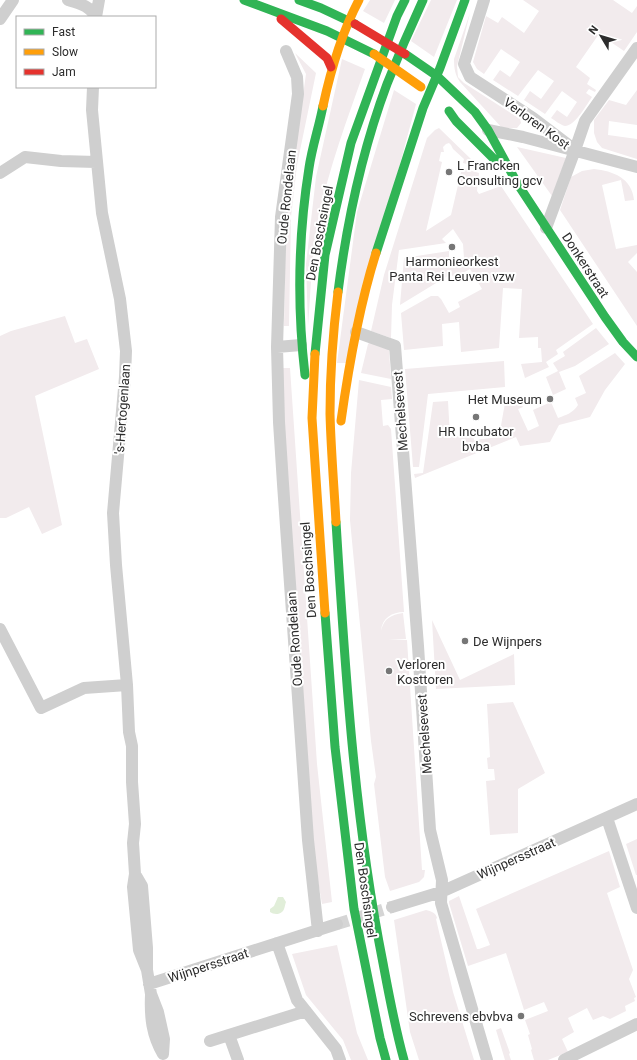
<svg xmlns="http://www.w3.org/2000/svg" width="637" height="1060" font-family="Roboto,sans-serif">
<rect width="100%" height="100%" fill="#fff"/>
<!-- green -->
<path fill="#f2ebed" d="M370,0h25l-11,23 -21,-12z
M431,0h26l-23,57 -23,-16z
M523,0h90l19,13 5,-7v26l-13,19 -25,-17 -23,33 14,11 -3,6 9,6 -1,2 -6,-3 -3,4 6,4c-5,7 -17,29 -27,29 -5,-1 -10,-6 -14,-8l6,-8 10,7 10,-15 -15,-11 -17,23 -21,-14 6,-9 11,8 13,-18 -16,-11 -20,26 -25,-16 7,-10 10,7 10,-15 -19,-13 -17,25 -7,-5 -4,-7 13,-46 12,7 4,-6 22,16 15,-22z
M470,13l-13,53 1,11 6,6 56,36 1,4 -4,5h-15l-42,-46c-5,-7 -6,-14 -6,-23z
M295,53l21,20 -19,92 -6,52 -2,109h-5l2,-110 20,-142z
M342,59l23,10c-18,50 -36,99 -47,151 -7,35 -7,71 -10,106l-2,-62 10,-87z
M394,90l22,14 -69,259h-10l20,-151z
M637,90v35l-28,-4 -1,14 29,4v20l-35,-11 -5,-6 -3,-9v-13l15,-20 17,5z
M439,128l35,34 16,6 2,3 -29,-8 1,-4 -11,-10 -2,-4 -2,-2 -3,1 -3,3 1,5h-3l-2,9 3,1 -16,69 25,-16 11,-47 17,5 -2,18 2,3 22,-8 92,138 -37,26 2,4 -12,8 3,5 -24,11 -4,-14 21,-2 -1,-14h-3v-11l-19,1 3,-49 -19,-1 -4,60 -38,4 -2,-30 -17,2 1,22 -39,4 -3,-37 30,-17h7l3,3 8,14 11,-6 -2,-5 24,-13 -12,-20 -16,9 -3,-4 -51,31 4,-47 45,-7v7h15l-1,-14 -10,-15 -11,10 4,4 -47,7 -7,55 -1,33 -20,-7 13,-56 43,-137 8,-8z
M517,147l49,11 -14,38z
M594,169c19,2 38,9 40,31l-9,1 -4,-21 -19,5 14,64 21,-4v8l-9,9 9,10v54l-77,-116 11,-33 11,-6z
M65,316l10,27 12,-4 12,30 -64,27 27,129 -20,9 -13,-27 -23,11h-6v-182l11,-5z
M596,328l13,16 -34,22 -16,6 7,17 -13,6 -7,-18 12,-6 -5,-8 12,-7 -2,-4z
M370,342l18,7 1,2 2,28 -30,-6 7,-29z
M615,353l10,11 -20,26 -15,27 -31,8 -9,17 -30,4 -4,-9 -101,41 -1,-4 9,-1 10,-71 15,-1 2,36 23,-2 1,5 25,-3 7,-40c8,1 13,2 17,10l-5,2 10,22 11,-5 -6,-16 18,-8 7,16c8,-3 15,-5 20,-13l-3,-7 11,-5 -7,-17z
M504,361l1,26 -77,7 -9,73h-6l-8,-98z
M282,368h8l27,396 15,138 -10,2 -8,-46 -31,-437z
M359,380l32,7 1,12 -11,1 2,26 5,-1 3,4 13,183c-12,0 -22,6 -23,19l7,9h19l15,230h3l-1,7 -5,5 -29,9 -5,-14 -11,-93 2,-7 -5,-36 -21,-221 1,-47z
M403,613l3,26 -18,1 -7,-9c3,-13 10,-16 22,-18z
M432,620l28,60 54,-26 1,31 -79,4z
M513,702l32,71 -27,16v44l-28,2 -4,-54 9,-1 -1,-11h-6l-1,-11 3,-1 -3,-53z
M637,839v36h-1l-10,-31z
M609,851l11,36 -13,6 26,77 -4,9 7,18 -2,1 1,3 -10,5 1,5 -16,8 -7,-3 -10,4 -6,-12 -19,10 6,14 -12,7 6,13 -20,8h-14l-3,-10 1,-1 -4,-14 2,-1 -5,-14 23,-9 -4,-9 -20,8 -18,-57 -38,13 -19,-63v-2l10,-5 18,53h2l11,-4 -14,-36z
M426,910c5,1 10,3 11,8l-1,1 17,73 21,68h-55l-9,-28 -16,-112z
M337,945l20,88 11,27h-17l-8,-20 -37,-45 -14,-41z
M501,1028l9,25 -1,1 2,6h-6l-9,-30z"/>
<!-- water -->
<path fill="#e1eed9" d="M278,897h5l3,5c-1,2 -1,5 -2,7 -2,6 -10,6 -14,3v-3l4,-3z"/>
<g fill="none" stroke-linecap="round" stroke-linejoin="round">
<!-- street-tunnel -->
<path stroke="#d5d5d5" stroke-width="12" stroke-dasharray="12 6" stroke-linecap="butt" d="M337,924l55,-17"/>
<!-- street -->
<path stroke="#cfcfcf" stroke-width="12" d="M68,0c10,3 23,6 27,17
M484,0l-20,64 6,13 63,41 42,32 10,-29 52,-73
M96,17l3,-17
M0,19l13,-19
M286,51l11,26 1,17 -17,123 -4,130 2,75 4,62 25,356 10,91
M93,87l-1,23 10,103 18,86 6,52 -1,26 -12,136 3,52 11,120 2,47 3,14v36l3,42 -2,19 2,31
M488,130l35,7 114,30
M0,173l25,-16 36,4 35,1
M546,228l29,-78
M356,332l39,14 23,300 12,184 12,50 -1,23 46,157
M277,347l24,-2
M0,629l41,79 43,-20 43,-3
M607,818l30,90
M392,907l49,-15 196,-88
M277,943l20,57 39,49 4,11
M147,970l-8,-20 -6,-63 2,-13 7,12 5,62v22l4,24 7,18 6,27 -1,15c-11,-19 -13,-37 -12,-59
M149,984l188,-60
M210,1041l19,-6
M238,1060l-9,-25 77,-24
M564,1060l73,-36"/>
<!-- fast -->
<path stroke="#30b455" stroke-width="9" d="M244,0l83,31 47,23
M299,0l22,8 34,16
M405,54l32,22
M437,76l38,36 13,18 29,53 88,134 18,25 14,15
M449,111l7,10 45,45
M376,253l47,-145 17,-40 25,-68
M338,292c9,-71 24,-141 49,-208 11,-28 23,-56 36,-84
M315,354l10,-99 26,-112 46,-127 8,-16
M305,375c-8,-69 -7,-138 4,-207 3,-21 10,-41 14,-62
M336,522c9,147 18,295 47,441 6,32 12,65 21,97
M325,613l10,134 19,162 26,129 6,22"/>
<!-- slow -->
<path stroke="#ff9f0a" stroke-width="9" d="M323,106c8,-37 18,-72 36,-106
M315,354l-3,64 13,195
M341,421c8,-57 18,-114 35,-168
M336,522c-2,-36 -5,-72 -6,-108 0,-41 3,-82 8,-122"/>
<!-- jam -->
<path stroke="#e5322d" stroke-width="9" d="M281,19l46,39 4,9"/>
<!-- slow-bridge -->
<path stroke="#ff9f0a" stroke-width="9" d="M374,54l47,33"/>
<!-- jam-bridge -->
<path stroke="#e5322d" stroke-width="9" d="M355,24l50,30"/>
</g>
<!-- markers -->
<g fill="#767676" stroke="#fff" stroke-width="1.5">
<circle cx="449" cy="172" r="4"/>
<circle cx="452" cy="247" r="4"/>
<circle cx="550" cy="399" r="4"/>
<circle cx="476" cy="417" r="4"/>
<circle cx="465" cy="641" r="4"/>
<circle cx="389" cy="671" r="4"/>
<circle cx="521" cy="1016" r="4"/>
</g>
<g text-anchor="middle" stroke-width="4" stroke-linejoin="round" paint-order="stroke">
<!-- street labels -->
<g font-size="13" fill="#2c2c2c" stroke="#fff">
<text transform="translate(537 123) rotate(36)" y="5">Verloren Kost</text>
<text transform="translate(286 197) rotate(-84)" y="5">Oude Rondelaan</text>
<text transform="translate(319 233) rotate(-79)" y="5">Den Boschsingel</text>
<text transform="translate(586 265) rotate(57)" y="5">Donkerstraat</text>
<text transform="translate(122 409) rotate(-86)" y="5">'s-Hertogenlaan</text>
<text transform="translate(400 411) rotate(-94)" y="5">Mechelsevest</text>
<text transform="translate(308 570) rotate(-94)" y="5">Den Boschsingel</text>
<text transform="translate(294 639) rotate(-94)" y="5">Oude Rondelaan</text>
<text transform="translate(424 734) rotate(-94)" y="5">Mechelsevest</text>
<text transform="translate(516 858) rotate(-24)" y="5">Wijnpersstraat</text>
<text transform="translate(366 890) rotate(82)" y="5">Den Boschsingel</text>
<text transform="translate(208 965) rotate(-18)" y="5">Wijnpersstraat</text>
</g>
<!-- poi labels -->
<g font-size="13" fill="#2c2c2c" stroke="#fff" text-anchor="start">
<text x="457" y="170">L Francken<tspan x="457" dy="15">Consulting gcv</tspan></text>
<text x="452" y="266" text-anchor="middle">Harmonieorkest<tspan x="452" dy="15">Panta Rei Leuven vzw</tspan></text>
<text x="542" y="404" text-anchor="end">Het Museum</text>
<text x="476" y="436" text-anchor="middle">HR Incubator<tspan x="476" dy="15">bvba</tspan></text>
<text x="473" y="646">De Wijnpers</text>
<text x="397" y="669">Verloren<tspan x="397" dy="15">Kosttoren</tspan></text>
<text x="513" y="1021" text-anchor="end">Schrevens ebvbva</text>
</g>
</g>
<!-- legend -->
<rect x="16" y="16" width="140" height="72" fill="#ffffff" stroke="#ababab"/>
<rect x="24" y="29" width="20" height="6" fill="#30b455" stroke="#ababab"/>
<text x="52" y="36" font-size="12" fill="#2c2c2c">Fast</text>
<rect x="24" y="49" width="20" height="6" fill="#ff9f0a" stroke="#ababab"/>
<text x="52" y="56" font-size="12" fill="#2c2c2c">Slow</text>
<rect x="24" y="69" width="20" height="6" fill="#e5322d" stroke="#ababab"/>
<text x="52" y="76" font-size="12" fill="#2c2c2c">Jam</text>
<!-- north arrow -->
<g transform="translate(601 36) rotate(308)" stroke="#ffffff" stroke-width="3" paint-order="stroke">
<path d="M0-3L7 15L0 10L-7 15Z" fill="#2c2c2c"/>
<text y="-6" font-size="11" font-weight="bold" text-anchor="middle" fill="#2c2c2c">N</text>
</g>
</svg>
